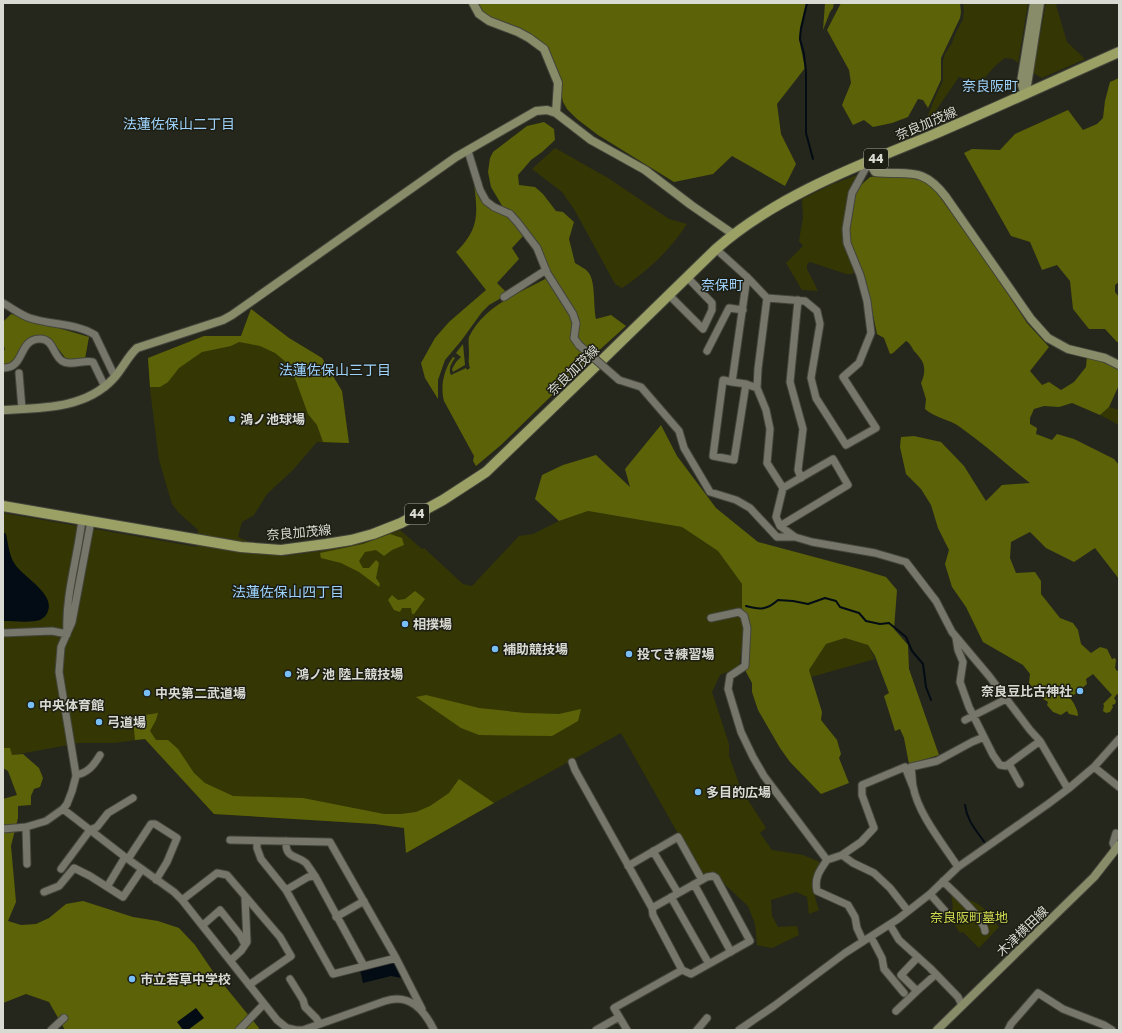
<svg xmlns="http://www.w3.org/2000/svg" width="1122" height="1033" font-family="'Golos Text','Noto Sans JP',sans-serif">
<rect width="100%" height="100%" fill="#26271c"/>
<!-- green -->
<path fill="#343703" d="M963,3h65l-10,60 -5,-4 -8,-1 -10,8 -14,16 -22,-5 -36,52 11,-29 9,-19v-20l2,-7 7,-11 2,-6 9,-18 1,-8z
M1046,3h14l-4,2 11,37 18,17 -43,19 -9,-5z
M555,148l53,30 61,41 18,5c-17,26 -39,47 -65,64l-7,-4 -41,-75 -12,-17 -30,-23z
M857,175c-1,9 -7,15 -9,23 -8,28 -3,48 6,74l-2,2h-6l-36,-12 -3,2v5l11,22 -16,-1 -16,-27 17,-17 -4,-5 4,-24 -1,-18 31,-15z
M251,309l38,29 33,20 20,33 7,52 -32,-1 -24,28 -26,24 -13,21 -12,7 -4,15 44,19 38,-5 45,-9 35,-12 22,19 2,-1 39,36 9,2 47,-50 14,-2 26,-13 29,-10 94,16 36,24 24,33 2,48 -5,35 -19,8 -8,17 17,52v12l12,33 25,39 -6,5 12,17 31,5 17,7c-8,19 -8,28 -1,48l-10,4 -2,-17 -11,-5 -25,8 1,16 6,11 19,-1 2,9 -27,13 -15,-3 -2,-21 -7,-18 -31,-29 -8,-4 -8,1 -80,-141 -127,70 -88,50 -2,-25 -29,-4 -161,-10 -69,-75 -31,4h-35l-76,14v-244l194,34 1,-17 -20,-18 -6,-8 -13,-44 -9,-71 -2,-31 56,-22h37z
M1109,407l10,3v15l-19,-10z
M845,638l23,7 7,14 -64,18 -2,-7 17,-26z
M952,891l26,13 8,6 13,17 -20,21 -16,-16 -3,1 -11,-16 4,-10 -2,-13z"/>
<!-- forest -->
<path fill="#5c6208" d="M476,3h330l-6,25 -1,11 6,29 -28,36 4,30 15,30 -11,22 -53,-30 -19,18 -39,8 -76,-47 -21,-16 -10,-10 -4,-7 -5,-26 -9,-22 -64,-36z
M825,3h9l-1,5 -3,4 -7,18z
M841,3h119l1,9 -1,6 -19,40v22l-13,28 -5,-8 -5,-1 -10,18 -16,6 -19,4 -9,-7 -11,5 -11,-20 9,-22 -2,-13 -22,-40z
M1119,78v204l-4,3v7l4,5v45h-2l-12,-13h-16l-16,-20 -3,-28 -13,-16 -15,5 -12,-28 -19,-6 -47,-83 8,-4 28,1 15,-16 53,-24 15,20 14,-6 6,-6 2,-17 5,-19z
M544,122l10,7 1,11 -13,12 -11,8 -13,15 1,10 16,2 8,7 13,17 7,1 11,10 -5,17 6,24c4,3 10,5 13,9 8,9 5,34 8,47l15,-4 15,11 -31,28 -17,-14 -2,-3 2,-10 -25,-48 -14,-29 -35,-41 -13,-22 -3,-15 2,-14 3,-6 34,-26z
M882,176l34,1 16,9 52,72 43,65 22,24 -19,24 12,14 7,-3 12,8 13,-8 12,-15 1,-11 18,6 14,7v16l-10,22 -9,8 -28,-12 -13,4 -15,-1 -10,3 -4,9v6l7,4 -1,6 16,6 5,-6 17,5 40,20 5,6v114l-24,-31 -21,14 -28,-14 -16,-16 -19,10 -1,16 6,15 19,-1 6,9v13l19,24 13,5 5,7 3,14 10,9 9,-6 7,2 5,10 3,-1 1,2 -1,8 2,3h2v24l-2,-1 -3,4 2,3 -1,3 -3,1 1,2 -3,5 -4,1 -3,-2 1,-6 -1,-1 9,-9 -19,-21 -7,5 1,5 -17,14c4,5 8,12 8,18l-9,-2 -2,-3 -6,4 -8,-3 -6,-7 1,-3 -8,-5 -11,-14 1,-9 -7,-9 -40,-23 -17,-35 -14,-20 -7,-23 4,-14 -11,-22 -7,-23 -10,-16 -15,-15 -6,-27 1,-10 13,-1 27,6 23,24 22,35 16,-16 28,-2c-23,-18 -46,-39 -70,-56 -11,-8 -25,-9 -35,-18l1,-10 -5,-16c4,-8 5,-18 -1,-25 -2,-3 -4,-5 -6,-7 -3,-5 -4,-8 -8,-10l-13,12 -3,1 -6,-16 -7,-4 -11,-53 -15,-31 -3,-16 7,-40 6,-9 9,-8z
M474,182l10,19 27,16 14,17 -13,14 7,11 -22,24 11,11 -19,11 -7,7 -21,29 -16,19 -7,20v19l-13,-21 -4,-15 14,-25 14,-16 37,-32 -30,-38c23,-23 22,-37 18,-68z
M547,278l11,19 11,17 3,8v17l18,19 -89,87 -25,21 -3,-5 1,-5 -30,-55c-4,-15 0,-32 9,-44l2,1c-4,6 -7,10 -4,17l15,-7 1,2 3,-2c-2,-5 -1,-10 -1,-15 0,-5 -1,-12 0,-16 15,-31 50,-44 78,-59z
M251,309l38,29 33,20 20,33 7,52 -26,-1 -6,-17 -9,-11 -12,-33 -10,-19 -11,-9 -15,-7 -15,-3 -6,-1 -8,4 -29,6 -23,16 -11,14 -8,5h-10l-2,-29 56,-22h37z
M11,314l78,23 -4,22 -18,1 -14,-18 -19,-5 -15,14 -6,13 -10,2v-16h2l-2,-8v-20z
M463,344l2,21 -12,7 -1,-3 4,-7 5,-5 -5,-4z
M661,425l16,31 39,52 42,34 105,28 23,7 11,13 -3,39 14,16 1,24 30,86 -30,9 -5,-26 -4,-9 -5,2 -11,-35 5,-3 -14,-37 -7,-11 -23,-7 -19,6 -17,26 13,42 -1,8 16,20 4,14 -2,4 10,25 -28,11 -31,-32 -10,-14 -22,-38 -6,-18v-9l-7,-13 2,-55 -5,-6v-25l-24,-33 -36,-24 -94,-16 -29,10 -24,-22 7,-24 21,-10 33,-10 34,32 -5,-18z
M390,534l12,4 2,7 -12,5 -8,6 -8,-6 -11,2 -6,9 4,7h6l7,-8 3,3 -3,15 4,6 -1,3 -20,-15 -18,-9 -20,-5 -1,-5 43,-9z
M415,591l10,8 -11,15h-2l-1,-6h-9l-2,4 -6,-2 -6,-10 4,-5 6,5 7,-1z
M426,695l53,13 46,5 34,1 22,-5 -3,12 -26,15 -73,-1 -18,-7 -45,-31z
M158,713l-2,7 -6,11 6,9h12l10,9 16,24 11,10 28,13 70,2 81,16h17l15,-2 14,-6 19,-13 10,-14 35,24 -88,50 -2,-25 -29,-4 -161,-10 -69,-75 -10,1 -2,-23z
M3,748h7l2,7 11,-1 16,14 4,10 -3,9 -6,2 -3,7v9l-13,1v12l-7,28 5,56 -8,19 13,4 15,-1 13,-6 17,-14 17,-3 50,16 25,4 21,7 16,17 19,28 45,55 -1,2h-193l-16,-28 -23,-8 -23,9v-204l14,-4 -9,-24 -5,-3z"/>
<!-- water -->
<path fill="#030c15" d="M3,532l3,2c2,9 3,19 7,27 7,15 42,31 35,50 -1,4 -4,7 -8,9 -9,3 -27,1 -37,1z
M394,963l8,15 -11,-2 -28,7 -3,-13z
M196,1008l8,10 -16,12h-5l-6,-8z"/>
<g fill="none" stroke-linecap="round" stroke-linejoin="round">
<!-- stream -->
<path stroke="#030c15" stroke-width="2" d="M807,3l-6,26 -1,10 4,15 2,18v61l7,26
M746,606c14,4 21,4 32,-6l15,1 15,3 17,-6 11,3 4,6 19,6 7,8 14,3 9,-1 17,14 6,14 11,13 3,23 5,13
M965,805c2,16 11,25 20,38"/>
<!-- street casing -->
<g stroke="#44453c" stroke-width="9">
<path id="street" d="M468,151l12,39 6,11 8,6 16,7 8,9 19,25 10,25 26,41 3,9 -2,15 5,7
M716,249l31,28 20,21 -9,71 -1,19 9,22 4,19 -3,34 16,25 -7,29 4,9 15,11 17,5 63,11 31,9 30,39 16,31 37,44 41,54 10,11 28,48
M747,277l-15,105 14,2 11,4
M669,295l34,34 9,-19v-7l-25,-26
M504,297l42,-27
M767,298l38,3 12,10 3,13 -9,54 5,20 30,47 30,-17 -33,-51 16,-14 12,-30 -4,-32 -7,-26 -13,-32 -1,-14 6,-36 17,-31
M798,300l-8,82 13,47 -5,41 3,8
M3,303c9,5 18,12 27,15 21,7 47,5 65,17l20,42
M707,351l22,-43 14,2
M3,368c22,1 15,-28 36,-29 14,-1 14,16 23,22 9,6 22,-2 31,1l12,25
M19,373l3,36
M619,380l22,7 38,44 5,17 26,44 26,8 14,8 27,29h18
M732,382l-9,-2 -10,76 21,4 12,-76
M780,526l68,-41 -15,-26 -50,29
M711,618l28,-6 5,4 3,12 -2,38 -15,10 -2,13 13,43 12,25 11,19 63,84c-7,10 -13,18 -10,31l31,14 7,12 2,11 6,13
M67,632c-2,-36 11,-76 15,-113
M3,633l49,-2 15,3
M956,638l2,12 5,12 -3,20 9,25 24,48 7,10 6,1 34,-25
M965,720l41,-21
M572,762l3,8 77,138 1,7 29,55 9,4 59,-33 -34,-63 -3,-2 -6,1 -55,31
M1009,764l11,20
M1094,767l25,20
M76,775c12,-2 18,-10 24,-20
M63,809l62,48 49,35 8,8 95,120 10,8 9,2h7l82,-29c25,-8 39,9 49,29
M26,827l1,37
M3,829l23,-2 20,-6 17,-12 4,-5 5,-13 4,-15 -1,-7 -16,-97 2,-25 11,-25 19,-101
M1116,833l-3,10 3,7
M230,840l100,2 66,116 26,51
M257,841v7l4,11 25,31 47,84 63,-16
M286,841c-1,18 11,14 20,22 3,4 6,9 9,13
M653,851l25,42
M128,859l23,-35h4l22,14 -10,24 -11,18
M827,860l15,-5
M628,866l50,-29 24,43
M958,867c-15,-23 -40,-53 -45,-81 -1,-6 -1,-13 -2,-19l26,-6 35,-19 12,-5
M61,869l29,-39 7,-3 11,-14 25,-15
M943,881c10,11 41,37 42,50
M694,884l37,68
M107,887l18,-30
M286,890l22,-13 7,-1 49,90
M44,892l15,-6 15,-18 16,8 33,21 19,-28
M930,894l15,17
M671,897l38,67
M182,900l35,-27 10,2 53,62 11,19 -42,29
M908,911l-18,-23 -16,-15 -21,-10 -11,-8 19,-13 13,-14 -12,-33v-10l43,-18 8,20
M336,917l28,-16
M203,925l17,-15 20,25 5,10
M890,925l9,15 31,28 28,29 4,8
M871,937l11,21 2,11 20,24
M918,957l-17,18 16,16 18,-16
M231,960l10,-9 6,-9 -2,-45
M290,979l13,21 2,7 11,11 4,6
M896,1011l21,-20
M51,1030l13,-12
M239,1030l25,-26
M596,1030l23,-13
M627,1030l-13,-22 68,-38
M697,1030l10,-12
M739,1030l35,-24 71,-53 53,-34 32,-25 28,-27 90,-63 20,-15 26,-22 25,-28
M1008,1030l3,-6 27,-31 25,16 41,16 8,5"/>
</g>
<!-- secondary casing -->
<g stroke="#44453c" stroke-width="10">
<path id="secondary" d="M473,3l6,11 10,7 29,11 11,6 15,11 14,34 -2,30
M1026,92l14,-89
M1025,95l-4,-13 13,-79
M869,162l6,10c33,4 47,-7 71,25l85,122 17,19 20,11 37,9 14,7
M3,410c38,-2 82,-1 110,-31 9,-9 14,-22 24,-31l86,-28 9,-5 224,-158 80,-46 11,-1 9,3 35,27 54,30 46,35 42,29
M937,1030l157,-153 25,-32"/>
</g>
<!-- primary casing -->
<g stroke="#44453c" stroke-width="12">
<path id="primary" d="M3,506l238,41 40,3 45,-6 25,-4 22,-6 28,-11 42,-23 43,-28 113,-109 117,-114c60,-53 141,-83 214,-113 63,-27 126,-56 189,-84"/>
</g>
<!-- street -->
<use href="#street" stroke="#76776a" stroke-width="7"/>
<!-- secondary -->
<use href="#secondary" stroke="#888c68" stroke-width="8"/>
<!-- primary -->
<use href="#primary" stroke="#9ba065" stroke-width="10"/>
<!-- street-bridge casing -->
<g stroke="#44453c" stroke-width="9" stroke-linecap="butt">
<path id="street-bridge" d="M579,345l40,35"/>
</g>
<!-- street-bridge -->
<use href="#street-bridge" stroke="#76776a" stroke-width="7"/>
</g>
<!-- markers -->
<g fill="#78bff7" stroke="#1d1e13" stroke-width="1.5">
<circle cx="232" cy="419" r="4"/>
<circle cx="405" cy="624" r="4"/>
<circle cx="495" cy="649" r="4"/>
<circle cx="629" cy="654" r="4"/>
<circle cx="288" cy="674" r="4"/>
<circle cx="1080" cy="691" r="4"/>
<circle cx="147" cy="693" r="4"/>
<circle cx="31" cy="705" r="4"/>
<circle cx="99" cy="722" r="4"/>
<circle cx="698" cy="792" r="4"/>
<circle cx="132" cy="979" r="4"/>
</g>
<g text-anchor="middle" stroke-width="3" stroke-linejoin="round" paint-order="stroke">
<!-- shield labels -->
<g fill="#1d1e13" stroke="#a1a299" stroke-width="1">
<rect x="864" y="149" width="24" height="20" rx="3"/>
<rect x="405" y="504" width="24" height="20" rx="3"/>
</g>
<g font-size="12" font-weight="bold" fill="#d9dad2">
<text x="876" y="163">44</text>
<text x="417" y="518">44</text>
</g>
<!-- street labels -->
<g font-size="13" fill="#d9dad2" stroke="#1d1e13">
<text transform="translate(926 123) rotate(-23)" y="5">奈良加茂線</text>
<text transform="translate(573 370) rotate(-44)" y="5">奈良加茂線</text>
<text transform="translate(299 532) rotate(-5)" y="5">奈良加茂線</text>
<text transform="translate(1022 931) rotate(-44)" y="5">木津横田線</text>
</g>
<!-- poi labels -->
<g font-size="13" font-weight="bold" fill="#d9dad2" stroke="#1d1e13" text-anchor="start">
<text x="240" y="424">鴻ノ池球場</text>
<text x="413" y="629">相撲場</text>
<text x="503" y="654">補助競技場</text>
<text x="637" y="659">投てき練習場</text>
<text x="296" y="679">鴻ノ池 陸上競技場</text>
<text x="1072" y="696" text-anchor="end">奈良豆比古神社</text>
<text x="155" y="698">中央第二武道場</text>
<text x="39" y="710">中央体育館</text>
<text x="107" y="727">弓道場</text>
<text x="706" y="797">多目的広場</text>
<text x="140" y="984">市立若草中学校</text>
</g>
<!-- park labels -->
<g font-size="13" fill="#cdd84e" stroke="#1d1e13">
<text x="969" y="922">奈良阪町墓地</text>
</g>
<!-- neighbourhood labels -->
<g font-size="14" fill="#9ed2fc" stroke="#1d1e13">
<text x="990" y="91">奈良阪町</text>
<text x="179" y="129">法蓮佐保山二丁目</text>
<text x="722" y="290">奈保町</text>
<text x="335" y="375">法蓮佐保山三丁目</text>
<text x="288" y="597">法蓮佐保山四丁目</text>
</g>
</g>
<!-- border -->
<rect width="1122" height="1033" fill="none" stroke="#d9dad2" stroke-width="8"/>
</svg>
